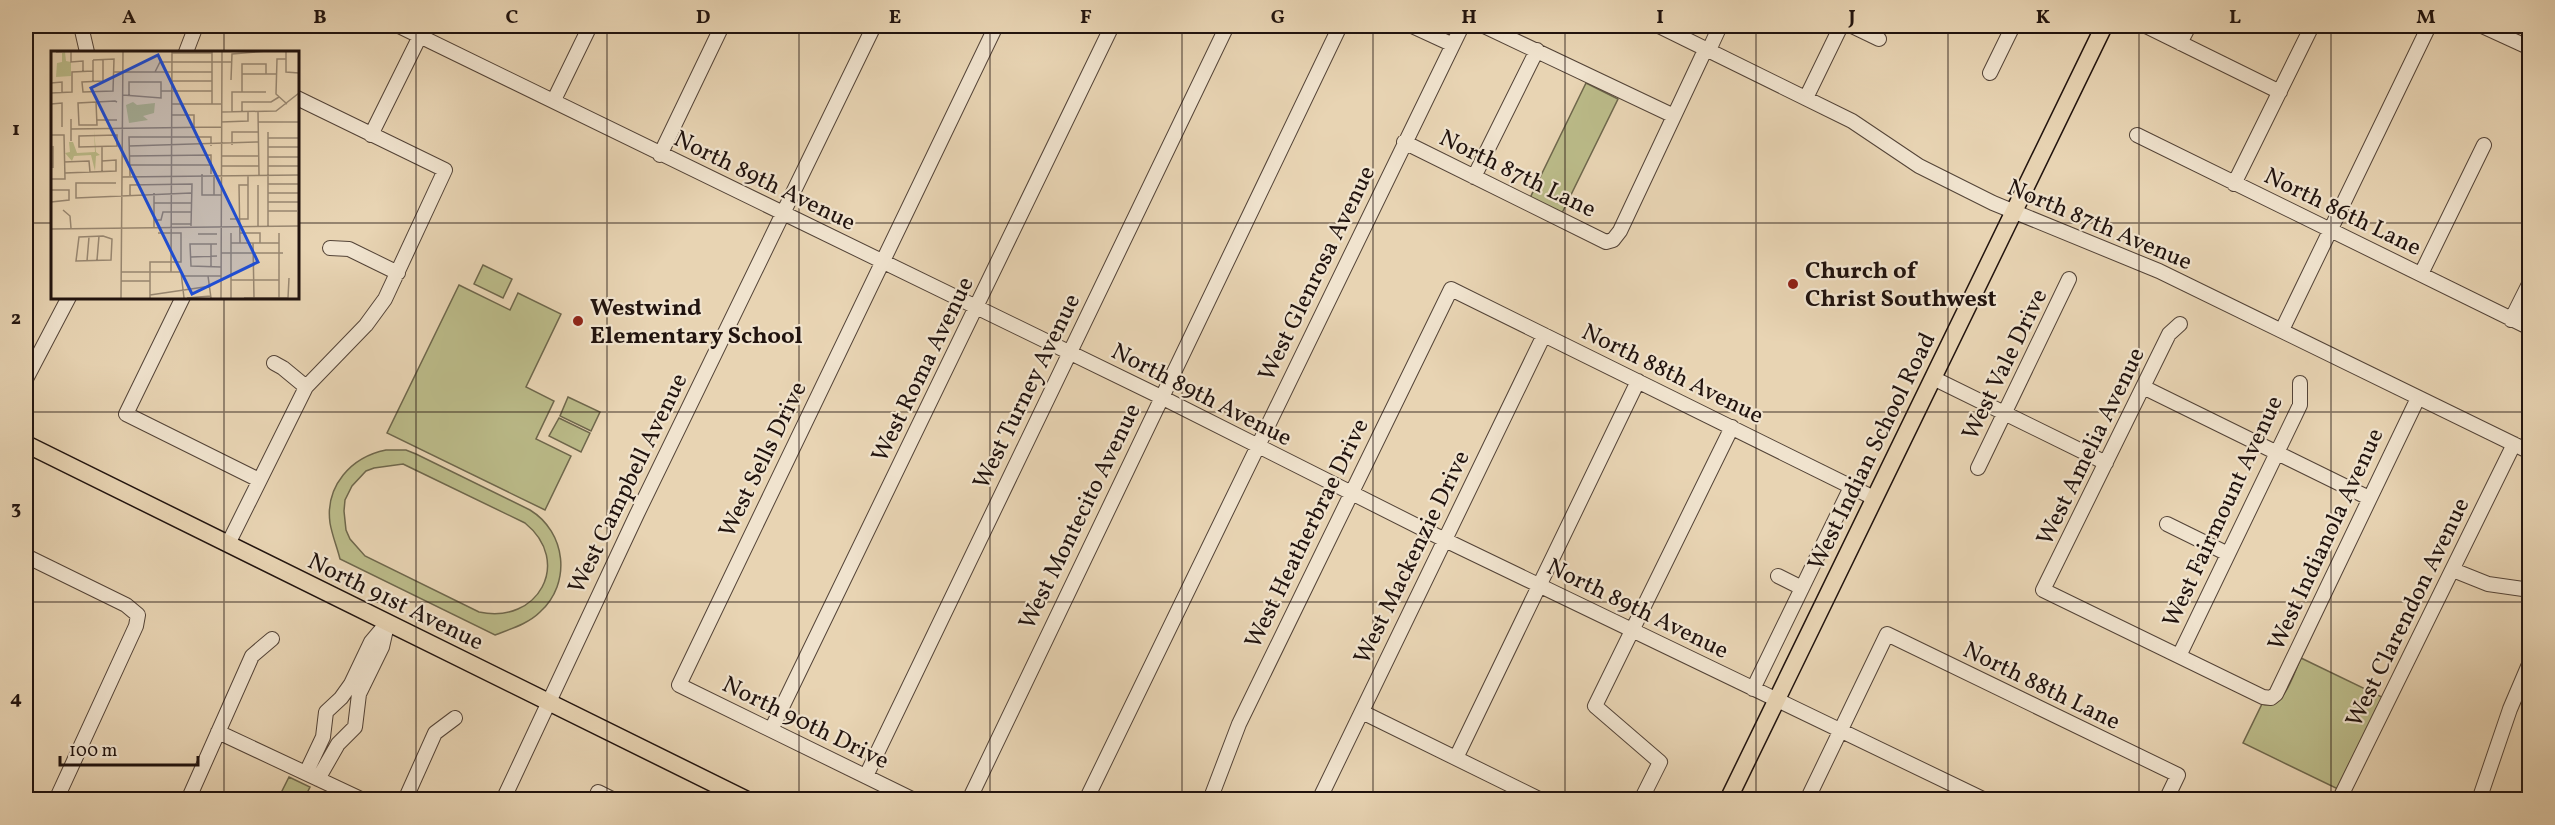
<svg xmlns="http://www.w3.org/2000/svg" width="2555" height="825" font-family="Vollkorn,serif">
<rect width="100%" height="100%" fill="#e8d4b3"/>
<filter id="stains"><feTurbulence type="fractalNoise" baseFrequency=".00333" numOctaves="4"/><feColorMatrix values="0 0 0 0 .2 0 0 0 0 .09 0 0 0 0 .02 0 0 0 .5 -.17"/></filter>
<radialGradient id="worn" r=".72"><stop offset=".6" stop-color="#630" stop-opacity="0"/><stop offset="1" stop-color="#630" stop-opacity=".3"/></radialGradient>
<!-- green -->
<path fill="#bbbb89" stroke="#6e674c" stroke-width="1.5" fill-rule="evenodd" d="M1586,83l32,16 -56,114 -32,-15z
M483,265l29,14 -9,19 -29,-14z
M459,285l51,25 8,-17 43,21 -35,73 28,14 -18,38 35,17 -26,54 -158,-77z
M568,397l32,15 -9,19 -31,-15z
M559,418l31,15 -9,19 -32,-16z
M386,450h20l10,4 114,56c36,22 42,73 10,102 -12,12 -30,17 -45,23l-155,-76c-3,-12 -8,-24 -10,-36 -5,-37 21,-66 56,-73zM403,464l122,59c48,39 13,102 -46,89l-114,-56 -15,-17 -4,-9 -2,-19 1,-11 7,-14 14,-15 8,-3z
M2301,658l83,40 -44,92 -97,-47 19,-39c22,7 31,-30 39,-46z
M289,777l21,10 -6,12h-26z"/>
<g fill="none" stroke-linecap="round" stroke-linejoin="round">
<!-- minor casing -->
<g stroke="#534337" stroke-width="16">
<path id="minor" d="M81,26l6,26
M399,26l762,371 284,143 540,260
M1412,26l39,18
M1484,26l190,90
M1659,26l193,95 67,45 74,37 166,68 371,181
M1852,26l27,13
M2146,26l134,66
M2482,26l48,22
M2180,43l9,-17
M1709,50l11,-24
M186,52l10,-26
M1990,73l23,-47
M1806,98l35,-72
M554,100l36,-74
M371,135l54,-109
M2137,135l393,193
M1404,142l202,100 7,-2 7,-9 86,-183
M660,155l62,-129
M1474,177l63,-127
M2234,184l78,-158
M330,248l19,1 49,24
M2421,274l63,-129
M183,297l-57,117 133,66
M2511,320l19,-38
M2180,324l-11,10 -126,256 220,107 8,1 5,-4 142,-296
M2282,330l147,-304
M274,363l9,5 23,19
M1933,378l173,85
M26,379l43,-82
M2143,387l226,111
M1978,468l91,-189
M2167,524l61,30
M228,544l78,-157 60,-62 19,-26 60,-129 -148,-72
M26,556l100,49 12,10 -2,11 -80,174
M2453,570l35,14 42,6
M1778,576l24,12
M2179,656l121,-251v-22
M1753,689l98,-202
M1362,712l179,88
M771,730l341,-704
M218,732l145,68
M1456,758l182,-377
M306,773l17,-36 3,-25 15,-14 10,-14 20,-42 16,-19
M866,776l361,-750
M318,779l20,-35 17,-17 4,-33 23,-47 5,-22
M188,800l64,-144 20,-17
M405,800l30,-67 20,-15
M503,800l134,-286 237,-488
M595,800l3,-8 16,8
M914,800l-235,-115 317,-659
M969,800l371,-774
M1086,800l376,-774
M1210,800l29,-76 212,-435 423,209
M1319,800l225,-465
M1641,800l19,-38 -65,-56 137,-279
M1807,800l80,-166 291,141 -12,25
M2339,800l175,-356
M2479,800l31,-91 20,-47"/>
</g>
<!-- major casing -->
<g stroke="#21130e" stroke-width="19">
<path id="major" d="M26,444l721,356
M1728,800l376,-774"/>
</g>
<!-- minor -->
<use href="#minor" stroke="#f0e3ce" stroke-width="14"/>
<!-- major -->
<use href="#major" stroke="#e8d4b3" stroke-width="16"/>
</g>
<!-- grid -->
<path fill="none" stroke="#21130e" stroke-width="1.5" stroke-opacity="0.55" d="M224,26v26M416,26v774M607,26v774M799,26v774M990,26v774M1182,26v774M1373,26v774M1565,26v774M1756,26v774M1948,26v774M2139,26v774M2331,26v774M26,223h26M297,223h2233M224,297v503M26,412h2504M26,602h2504"/>
<!-- markers -->
<g fill="#8f2418" stroke="#f0e3ce" stroke-width="2">
<circle cx="1793" cy="284" r="6"/>
<circle cx="578" cy="321" r="6"/>
</g>
<g text-anchor="middle" stroke-width="4.5" stroke-linejoin="round" paint-order="stroke">
<!-- street labels -->
<g font-size="24" fill="#21130e" stroke="#f0e3ce">
<text transform="translate(1518 173) rotate(26)" y="8">North 87th Lane</text>
<text transform="translate(765 180) rotate(26)" y="8">North 89th Avenue</text>
<text transform="translate(2343 211) rotate(26)" y="8">North 86th Lane</text>
<text transform="translate(2100 224) rotate(23)" y="8">North 87th Avenue</text>
<text transform="translate(1316 273) rotate(-64)" y="8">West Glenrosa Avenue</text>
<text transform="translate(2004 364) rotate(-64)" y="8">West Vale Drive</text>
<text transform="translate(922 369) rotate(-64)" y="8">West Roma Avenue</text>
<text transform="translate(1673 373) rotate(26)" y="8">North 88th Avenue</text>
<text transform="translate(1026 391) rotate(-64)" y="8">West Turney Avenue</text>
<text transform="translate(1202 394) rotate(27)" y="8">North 89th Avenue</text>
<text transform="translate(2090 446) rotate(-64)" y="8">West Amelia Avenue</text>
<text transform="translate(1871 451) rotate(-64)" y="8">West Indian School Road</text>
<text transform="translate(762 459) rotate(-64)" y="8">West Sells Drive</text>
<text transform="translate(627 483) rotate(-64)" y="8">West Campbell Avenue</text>
<text transform="translate(2222 511) rotate(-65)" y="8">West Fairmount Avenue</text>
<text transform="translate(1079 516) rotate(-64)" y="8">West Montecito Avenue</text>
<text transform="translate(1306 533) rotate(-64)" y="8">West Heatherbrae Drive</text>
<text transform="translate(2325 539) rotate(-65)" y="8">West Indianola Avenue</text>
<text transform="translate(1411 557) rotate(-64)" y="8">West Mackenzie Drive</text>
<text transform="translate(396 601) rotate(26)" y="8">North 91st Avenue</text>
<text transform="translate(1638 608) rotate(26)" y="8">North 89th Avenue</text>
<text transform="translate(2407 612) rotate(-64)" y="8">West Clarendon Avenue</text>
<text transform="translate(2042 685) rotate(26)" y="8">North 88th Lane</text>
<text transform="translate(806 722) rotate(26)" y="8">North 90th Drive</text>
</g>
<!-- poi labels -->
<g font-size="24" font-weight="bold" fill="#21130e" stroke="#f0e3ce" text-anchor="start">
<text x="1805" y="278">Church of<tspan x="1805" dy="28">Christ Southwest</tspan></text>
<text x="590" y="315">Westwind<tspan x="590" dy="28">Elementary School</tspan></text>
</g>
</g>
<!-- overview -->
<g transform="translate(51 51)">
<rect width="248" height="248" fill="#e8d4b3"/>
<path d="M14,1l1,9 5,1v14l-15,1 1,-14 5,-1v-9zM82,51l4,3 18,-2 -1,10 -11,3 5,4 -19,3 -3,-18zM43,79l2,22 4,3 -4,1 -1,15 -4,-16 -17,1 -2,5 -7,-8 5,-1 -1,-10h4l4,11 18,-1z" fill="#bbbb89"/>
<path fill="none" stroke="#988771" stroke-width="1.5" d="M20,0v11l12,-1v11M235,0v21l13,1M5,1l19,-1M121,2h40M235,8h-9l-1,35 11,10M42,9l21,-1 -1,32 -30,1 -1,-10 21,-1v-22M42,9v21M63,21h98M104,21l5,-10h72M191,23h35M180,29l1,-26 35,-3M120,30h41M0,32l11,-1v10M110,40h51M191,41v-28h24v10M0,42l21,-1v-20l21,-1M72,44l38,3v-16h-32v13M45,51l1,23h-18l-1,-22 37,-2 2,1M0,53l11,-1v24M120,53h50M161,53v-53M170,61l55,-1 23,-18M181,61v-20h34M191,61v-10h29l8,-5M207,61l1,63M120,64h23v12M20,68v22M46,69h20M170,71l27,-1v-9M207,71h41M0,75v-22M20,78l150,-2M0,84h13l1,44h-14M66,84v11l-38,1v-11zM217,87h31M181,94v-13h26M2,95v22M51,95v26M78,95l129,-4M217,96h31M78,105l82,-1v19M170,105h38M217,106h31M13,111l25,-1 1,11M78,114h82M170,115h38M217,115h31M14,122l51,-2v-11l-14,1M151,123v21h19M163,124v20M79,125l-1,-39h82v9M71,126l177,-2M65,132h-40v15l115,-5M217,133h31M207,134v41M0,139h18v10l-18,2M217,142h31M79,144v-10l62,-1 -1,42M217,151h31M103,152h37M12,159l7,6 1,12M217,160h29M179,168h18v-44M103,169h7l2,-8h28M120,173h20M217,175v-94M103,176v-34M0,178l248,-3M189,182h20v10M228,182v65M147,183h19M52,185l9,3 -1,21 -35,1 3,-24zM180,192h48M189,192l-1,-58h9M202,192l1,55M166,193h-27l1,22 30,1M170,202h62M140,206l26,-1M46,209l2,-24M36,210l2,-24M160,216v-23M70,221h60l3,26M120,221l1,-221M131,225h39M157,225l3,22M180,229h48M70,230h29M99,244l61,-9M70,247l2,-247M99,247v-36h31v-29h-23M136,247l24,-2M170,247l1,-247M180,247v-65M193,247h44M237,247l1,-20"/>
<path fill="#1d4ed8" fill-opacity="0.15" stroke="#1d4ed8" stroke-width="3" d="M107,4l100,207 -66,32 -101,-206z"/>
<rect width="248" height="248" fill="none" stroke="#21130e" stroke-width="3"/>
</g>
<!-- margin -->
<rect width="2555" height="825" fill="none" stroke="#e8d4b3" stroke-width="66"/>
<!-- scale -->
<path d="M60 756v9h138v-9" fill="none" stroke="#21130e" stroke-width="3"/>
<text x="69" y="756" font-size="18" fill="#21130e" stroke="#f0e3ce" stroke-width="4.5" paint-order="stroke">100 m</text>
<rect x="33" y="33" width="2489" height="759" fill="none" stroke="#21130e" stroke-width="2"/>
<g font-size="20" text-anchor="middle" font-weight="bold" fill="#21130e">
<text x="129" y="23">A</text>
<text x="320" y="23">B</text>
<text x="512" y="23">C</text>
<text x="703" y="23">D</text>
<text x="895" y="23">E</text>
<text x="1086" y="23">F</text>
<text x="1278" y="23">G</text>
<text x="1469" y="23">H</text>
<text x="1660" y="23">I</text>
<text x="1852" y="23">J</text>
<text x="2043" y="23">K</text>
<text x="2235" y="23">L</text>
<text x="2426" y="23">M</text>
<text x="16" y="135">1</text>
<text x="16" y="324">2</text>
<text x="16" y="514">3</text>
<text x="16" y="704">4</text>
</g>
<rect width="100%" height="100%" filter="url(#stains)"/>
<rect width="100%" height="100%" fill="url(#worn)"/>
</svg>
